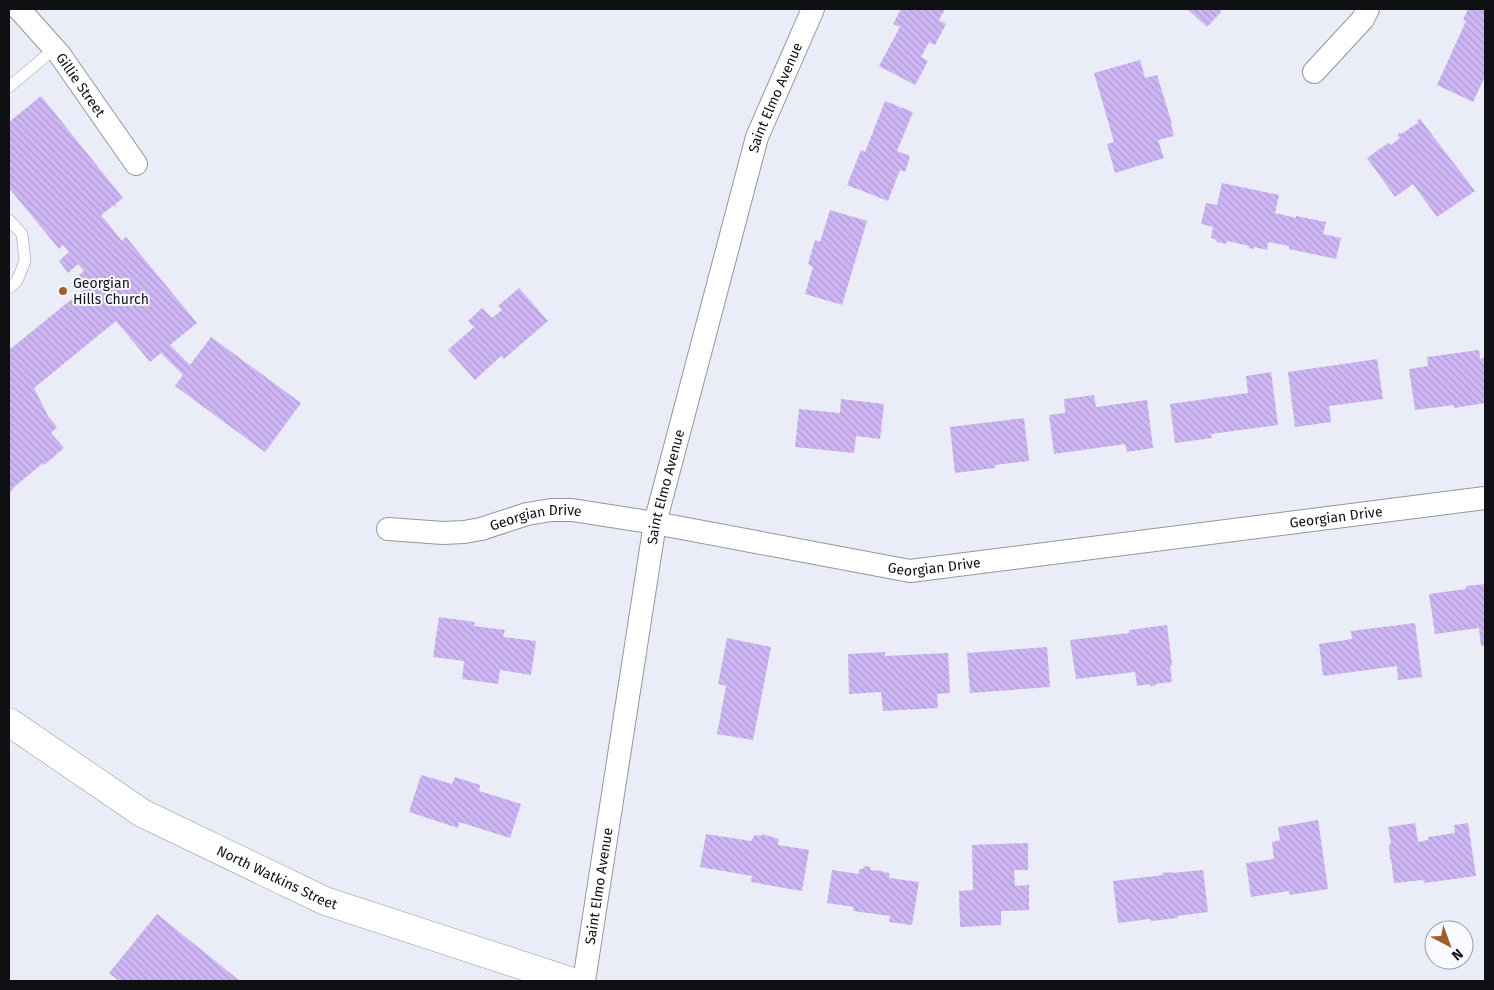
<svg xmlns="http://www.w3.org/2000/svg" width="1494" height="990" font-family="'Fira Sans',sans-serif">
<defs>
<pattern id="building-back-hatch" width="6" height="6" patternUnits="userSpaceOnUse" patternTransform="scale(1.25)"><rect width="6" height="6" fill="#ceb6f5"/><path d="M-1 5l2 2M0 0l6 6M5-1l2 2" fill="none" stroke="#b09bd1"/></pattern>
</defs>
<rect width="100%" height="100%" fill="#eaedf7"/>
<!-- building -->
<path fill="url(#building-back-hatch)" d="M901,9h44l-6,11 7,4 -11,21 -6,-3 -8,15 7,4 -13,24 -36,-19 21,-39 -7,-3z
M1187,9h35l-2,2 1,1 -14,15z
M1468,9h17v67l-12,26 -36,-17 29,-64 -3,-1z
M1140,60l5,18 12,-3 15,49 -1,1 3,11 -16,4 6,18 -49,15 -8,-29 7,-2 -20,-69z
M41,96l82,102 -8,6 1,2 -1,1 -1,-2 -13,10 21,26 4,-4 71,86 -27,22 20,20 21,-28 90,66 -36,49 -90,-66 8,-11 -22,-22 -11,9 -34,-41 -82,67 14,28 9,11 -6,6 13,15 -20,17 -1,-2 -30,25v1l-4,4v-143l79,-64 -9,-11 5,-4 -6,-7 -10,9 -9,-12 10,-9 -6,-7 -4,4 -50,-61v-66z
M885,101l28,11 -16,39 13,5 -5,16 -5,-2 -12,31 -41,-16 14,-35 4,2z
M1420,119l55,72 -38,26 -24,-33 -18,13 -28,-39 21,-15 3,2 9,-7 -3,-3 3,-3 1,2 18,-12 -2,-2z
M1222,183l57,12 -4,18 21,5v-2l30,6 -3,12 18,4 -5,21 -47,-10v-3l-21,-4 -1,8 -13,-3v2l-5,-1v-2l-21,-5 -3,3 -8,-2 -2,-3 -4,-1 2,-11 -12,-3 5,-21 11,2z
M830,210l37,11 -25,84 -37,-11 8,-27 -5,-3 7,-24 5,2z
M519,288l29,33 -44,38 -3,-3 -26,24 -27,-30 26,-23 -6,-6 14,-13 10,10 10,-8 -4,-4z
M1479,350l1,9 5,-1v45l-31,5v-3l-39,5 -6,-41 19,-3 -1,-9z
M1377,359l6,40 -54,7 2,16 -36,5 -7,-55z
M1271,372l7,53 -67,9 1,4 -37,5 -5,-39 78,-11 -2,-17z
M1094,395l2,12 51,-7 6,48 -26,4 -2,-8 -71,10 -5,-39 16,-2 -1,-14z
M841,399l43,5 -4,35 -24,-3 -2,17 -59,-6 4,-38 41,4z
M1024,418l5,43 -34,4v3l-40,5 -5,-46z
M1485,584v61l-4,1 -2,-18 -44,6 -6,-40 37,-5v-3z
M439,617l36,5 -1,4 31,4 -2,7 33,4 -5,34 -31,-5 -2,14 -36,-5 2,-18 -31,-4z
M1415,623l7,54 -24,3 -1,-14 -74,10 -4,-32 33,-5 -1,-8z
M1167,625l5,40 -2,1 2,16 -17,2v2h-5v-2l-13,2 -2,-14 -59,7 -6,-39 59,-7v-3z
M727,638l44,9 -18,93 -36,-6 9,-48 -8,-2z
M1047,647l3,40 -80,6 -3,-40z
M885,652v4l63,-3 2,40 -13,1 1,14 -55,3 -2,-19 -32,2 -1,-40z
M421,775l31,9 3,-7 25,8 -1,6 42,13 -11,34 -51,-16 -1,6 -49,-16z
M1318,820l10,69 -38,6 -1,-4 -38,6 -5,-34 28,-4 -2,-17 8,-2 -2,-13z
M1415,823l3,19 10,-2v-3l27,-4 -1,-8 14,-2 8,53 -52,7 -1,-3 -29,3 -3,-24h-1l-1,-14 2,-1 -3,-17z
M706,834l45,7 4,-6 7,1v-2l17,5 -1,6 31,5 -7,41 -51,-9 1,-6 -52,-9z
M1028,843v27h-14l1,16 14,-1v25l-28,1v14l-41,2 -1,-36 14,-1 -1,-45z
M864,866l6,1v3l13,1v1l6,1v5l30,4 -7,43 -23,-3 1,-6 -37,-5 1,-4 -27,-4 5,-33 27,4v-5h4z
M1203,870l5,42 -31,4 1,2 -27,3 -1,-2 -32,4 -5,-42 50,-6 -1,-2 10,-1v1z
M157,914l83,67h-121l-10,-8z"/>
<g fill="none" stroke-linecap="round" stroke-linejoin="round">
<!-- service casing -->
<g stroke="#9396a0" stroke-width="12">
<path id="service" d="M9,87l45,-38
M9,220l13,14 3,27 -8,20 -8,7"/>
</g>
<!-- minor casing -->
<g stroke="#9396a0" stroke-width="24">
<g id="minor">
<path id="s1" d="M19,9l41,46 76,109"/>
<path d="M1314,72l49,-53 5,-10"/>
<path id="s2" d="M388,529l55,4 21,-1 17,-3 46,-15 24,-4h21l83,13 255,48 575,-73"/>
<path id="s3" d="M584,981l71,-458 102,-386 56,-128"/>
</g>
</g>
<!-- secondary casing -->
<g stroke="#9396a0" stroke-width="29">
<g id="secondary">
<path id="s4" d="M9,722l133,91 183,88 245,80"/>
</g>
</g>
<!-- service -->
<use href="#service" stroke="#fff" stroke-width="11"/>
<!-- minor -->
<use href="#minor" stroke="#fff" stroke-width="22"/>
<!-- secondary -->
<use href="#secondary" stroke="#fff" stroke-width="28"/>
</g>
<!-- markers -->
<circle fill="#a05e2b" stroke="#f9faff" stroke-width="2" cx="63" cy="291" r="5"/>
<g text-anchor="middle" stroke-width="4" stroke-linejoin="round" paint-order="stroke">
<!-- street labels -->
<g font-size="14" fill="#0f1014" stroke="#f9faff">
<text dy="5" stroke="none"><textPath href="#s1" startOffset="98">Gillie Street</textPath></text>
<text dy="5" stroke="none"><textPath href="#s3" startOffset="906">Saint Elmo Avenue</textPath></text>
<text dy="5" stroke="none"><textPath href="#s3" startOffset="501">Saint Elmo Avenue</textPath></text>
<text dy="5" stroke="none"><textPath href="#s2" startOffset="960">Georgian Drive</textPath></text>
<text dy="5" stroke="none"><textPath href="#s2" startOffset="150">Georgian Drive</textPath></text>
<text dy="5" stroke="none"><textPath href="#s2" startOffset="555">Georgian Drive</textPath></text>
<text dy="5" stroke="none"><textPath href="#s4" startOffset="311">North Watkins Street</textPath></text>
<text dy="5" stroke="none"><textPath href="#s3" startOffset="96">Saint Elmo Avenue</textPath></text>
</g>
<!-- poi labels -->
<g font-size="14" fill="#0f1014" stroke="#f9faff" text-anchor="start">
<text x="73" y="288">Georgian<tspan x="73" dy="16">Hills Church</tspan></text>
</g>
</g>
<!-- border -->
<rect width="1494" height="990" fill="none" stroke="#0f1014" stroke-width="20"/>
<!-- north arrow -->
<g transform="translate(1449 945) rotate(139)"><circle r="24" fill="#f9faff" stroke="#9b9ca1"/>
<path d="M0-4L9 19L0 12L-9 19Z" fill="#a05e2b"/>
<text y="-8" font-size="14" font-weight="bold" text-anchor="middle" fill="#0f1014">N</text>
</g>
</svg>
